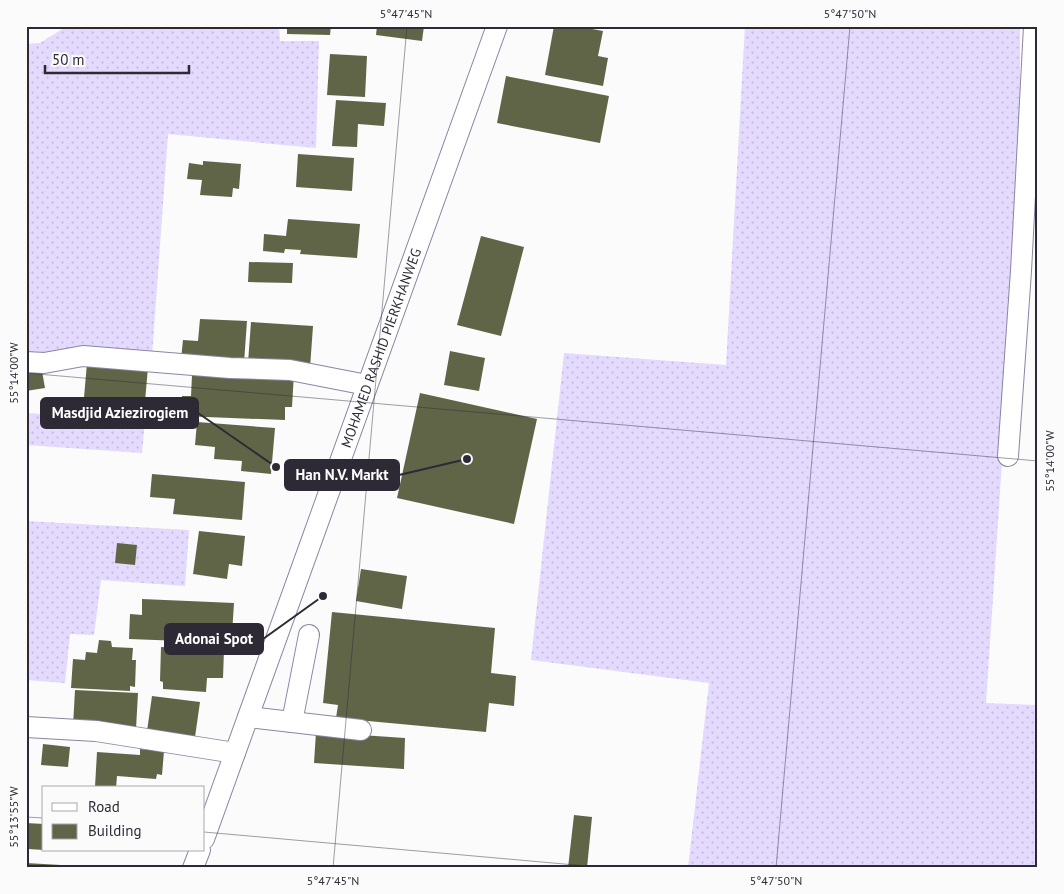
<svg xmlns="http://www.w3.org/2000/svg" width="1064" height="894" font-family="'PT Sans',sans-serif">
<defs>
<pattern id="grass-dots" width="8" height="8" patternUnits="userSpaceOnUse" patternTransform="scale(1.25)"><rect width="8" height="8" fill="#e4dafe"/><path d="M2 2h.1M6 6h.1" fill="none" stroke="#c4bbda" stroke-width="1.8" stroke-linecap="round"/></pattern>
</defs>
<rect width="100%" height="100%" fill="#fbfbfb"/>
<!-- grass -->
<path fill="url(#grass-dots)" d="M67,26h212l1,15h39l-3,107 -148,-14 -16,222 -126,1v-313l14,-1z
M745,26h275v163l-34,514 52,2v163h-350l21,-185 -178,-23 33,-307 162,12z
M26,413l119,7 -3,33 -116,-8z
M26,521l163,9 -4,56 -84,-6 -7,55 -24,-1 -5,49 -39,-3z"/>
<!-- building -->
<path fill="#606548" d="M287,26h44l-1,9 -43,-1z
M377,26h47l-2,15 -46,-6z
M554,26h22l27,5 -5,25 10,2 -5,28 -58,-11z
M330,54l37,2 -2,41 -38,-2z
M506,76l103,20 -9,47 -103,-20z
M336,100l50,3 -2,23 -26,-2 -1,23 -25,-1z
M298,154l56,4 -2,33 -56,-4z
M203,161l38,3 -2,25 -6,-1 -1,9 -32,-2 2,-15 -15,-1 2,-16 14,2z
M288,219l72,5 -3,34 -57,-4 1,-4 -16,-1 -1,4 -21,-2 1,-17 22,2z
M481,236l43,11 -23,89 -44,-11z
M249,262l44,1 -1,20 -44,-1z
M200,319l47,2 -3,42 -63,-4 2,-19 15,1z
M251,322l62,4 -3,42 -62,-5z
M450,351l35,7 -6,33 -35,-6z
M87,363l61,4 -4,46 -61,-4z
M42,371l3,17 -19,3v-17z
M294,373l-2,34h-7v13l-104,-4 1,-20h9l1,-21 58,3z
M420,393l117,26 -23,105 -117,-26z
M197,422l78,6 -4,46 -30,-3 1,-10 -28,-2 1,-12 -20,-2z
M152,474l93,8 -3,38 -69,-6 2,-15 -25,-2z
M199,531l46,5 -3,30 -13,-2 -2,15 -34,-5z
M117,543l20,2 -2,20 -20,-2z
M361,569l46,7 -5,33 -46,-8z
M142,599l92,4 -2,31 -23,-1 -1,9 -79,-3 1,-25 12,1z
M332,612l163,16 -4,45 25,3 -2,30 -25,-3 -3,29 -150,-14 2,-13 -15,-2z
M99,640l12,1 1,6 21,1 -1,12h4l-1,27 -5,-1v5l-59,-3 2,-29 12,1 1,-8 11,1z
M161,647l63,3 -1,28h-16l-1,14 -43,-3v-7l-3,-1z
M75,690l63,3 -2,36 -63,-3z
M152,696l48,6 -5,35 -48,-6z
M316,732l89,6 -1,31 -90,-6z
M43,744l27,3 -2,20 -27,-2z
M140,749l24,2 -2,24 -5,-1 -1,5 -39,-3 -1,12 -21,-1 2,-35 43,3z
M574,815l18,2 -5,51h-19z
M26,823l18,1v26l-16,-1z
M26,863l35,2v3h-35z"/>
<g fill="none" stroke-linecap="round" stroke-linejoin="round">
<!-- minor casing -->
<g stroke="#8d84a2" stroke-width="22">
<g id="minor">
<path d="M26,362l18,1 39,-7 147,12 60,2 77,15"/>
<path d="M1008,456l13,-185 13,-245"/>
<path d="M248,717l113,13"/>
<path d="M292,722l17,-87"/>
<path d="M26,727l70,4 139,22"/>
<path id="s1" d="M204,839l293,-813"/>
<path d="M193,868l7,-18"/>
</g>
</g>
<!-- minor -->
<use href="#minor" stroke="#fff" stroke-width="20"/>
</g>
<!-- ticks -->
<path fill="none" stroke="#2d2a36" stroke-width="1" stroke-opacity="0.45" d="M26,373l1012,88M26,817l18,1M204,832l405,36M333,868l74,-842M776,868l74,-842"/>
<g text-anchor="middle" stroke-width="5" stroke-linejoin="round" paint-order="stroke">
<!-- street labels -->
<g font-size="14" fill="#2d2a36" stroke="#fbfbfb">
<text dy="5" stroke="none"><textPath href="#s1" startOffset="522">MOHAMED RASHID PIERKHANWEG</textPath></text>
</g>
</g>
<!-- callouts -->
<path fill="none" stroke="#2d2a36" stroke-width="2" d="M276 467L198 413M467 459L399 475M323 596L263 639"/>
<g fill="#2d2a36" stroke="#fbfbfb" stroke-width="2">
<circle cx="276" cy="467" r="5"/>
<circle cx="467" cy="459" r="5"/>
<circle cx="323" cy="596" r="5"/>
</g>
<g fill="#2d2a36" stroke="#2d2a36" stroke-width="2">
<rect x="41" y="398" width="157" height="30" rx="5"/>
<rect x="285" y="460" width="114" height="30" rx="5"/>
<rect x="165" y="624" width="98" height="30" rx="5"/>
</g>
<g font-size="15" text-anchor="middle" font-weight="bold" fill="#fff">
<text x="120" y="418">Masdjid Aziezirogiem</text>
<text x="342" y="480">Han N.V. Markt</text>
<text x="214" y="644">Adonai Spot</text>
</g>
<!-- border -->
<rect width="1064" height="894" fill="none" stroke="#fbfbfb" stroke-width="55"/>
<!-- legend -->
<rect x="42" y="786" width="162" height="65" fill="#fbfbfb" stroke="#a9a7ac"/>
<rect x="52" y="803" width="25" height="8" fill="#ffffff" stroke="#a9a7ac"/>
<text x="88" y="812" font-size="15" fill="#2d2a36">Road</text>
<rect x="52" y="824" width="25" height="15" fill="#606548" stroke="#a9a7ac"/>
<text x="88" y="836" font-size="15" fill="#2d2a36">Building</text>
<!-- scale -->
<path d="M45 65v8h144v-8" fill="none" stroke="#2d2a36" stroke-width="2.5"/>
<text x="52" y="65" font-size="15" fill="#2d2a36" stroke="#fbfbfb" stroke-width="4" paint-order="stroke">50 m</text>
<rect x="28" y="28" width="1008" height="838" fill="none" stroke="#2d2a36" stroke-width="2"/>
<g font-size="12" text-anchor="middle" fill="#2d2a36">
<text x="406" y="18">5°47'45"N</text>
<text x="850" y="18">5°47'50"N</text>
<text transform="translate(14 373) rotate(-90)" y="4">55°14'00"W</text>
<text transform="translate(1050 461) rotate(-90)" y="4">55°14'00"W</text>
<text transform="translate(14 817) rotate(-90)" y="4">55°13'55"W</text>
<text x="333" y="885">5°47'45"N</text>
<text x="776" y="885">5°47'50"N</text>
</g>
</svg>
